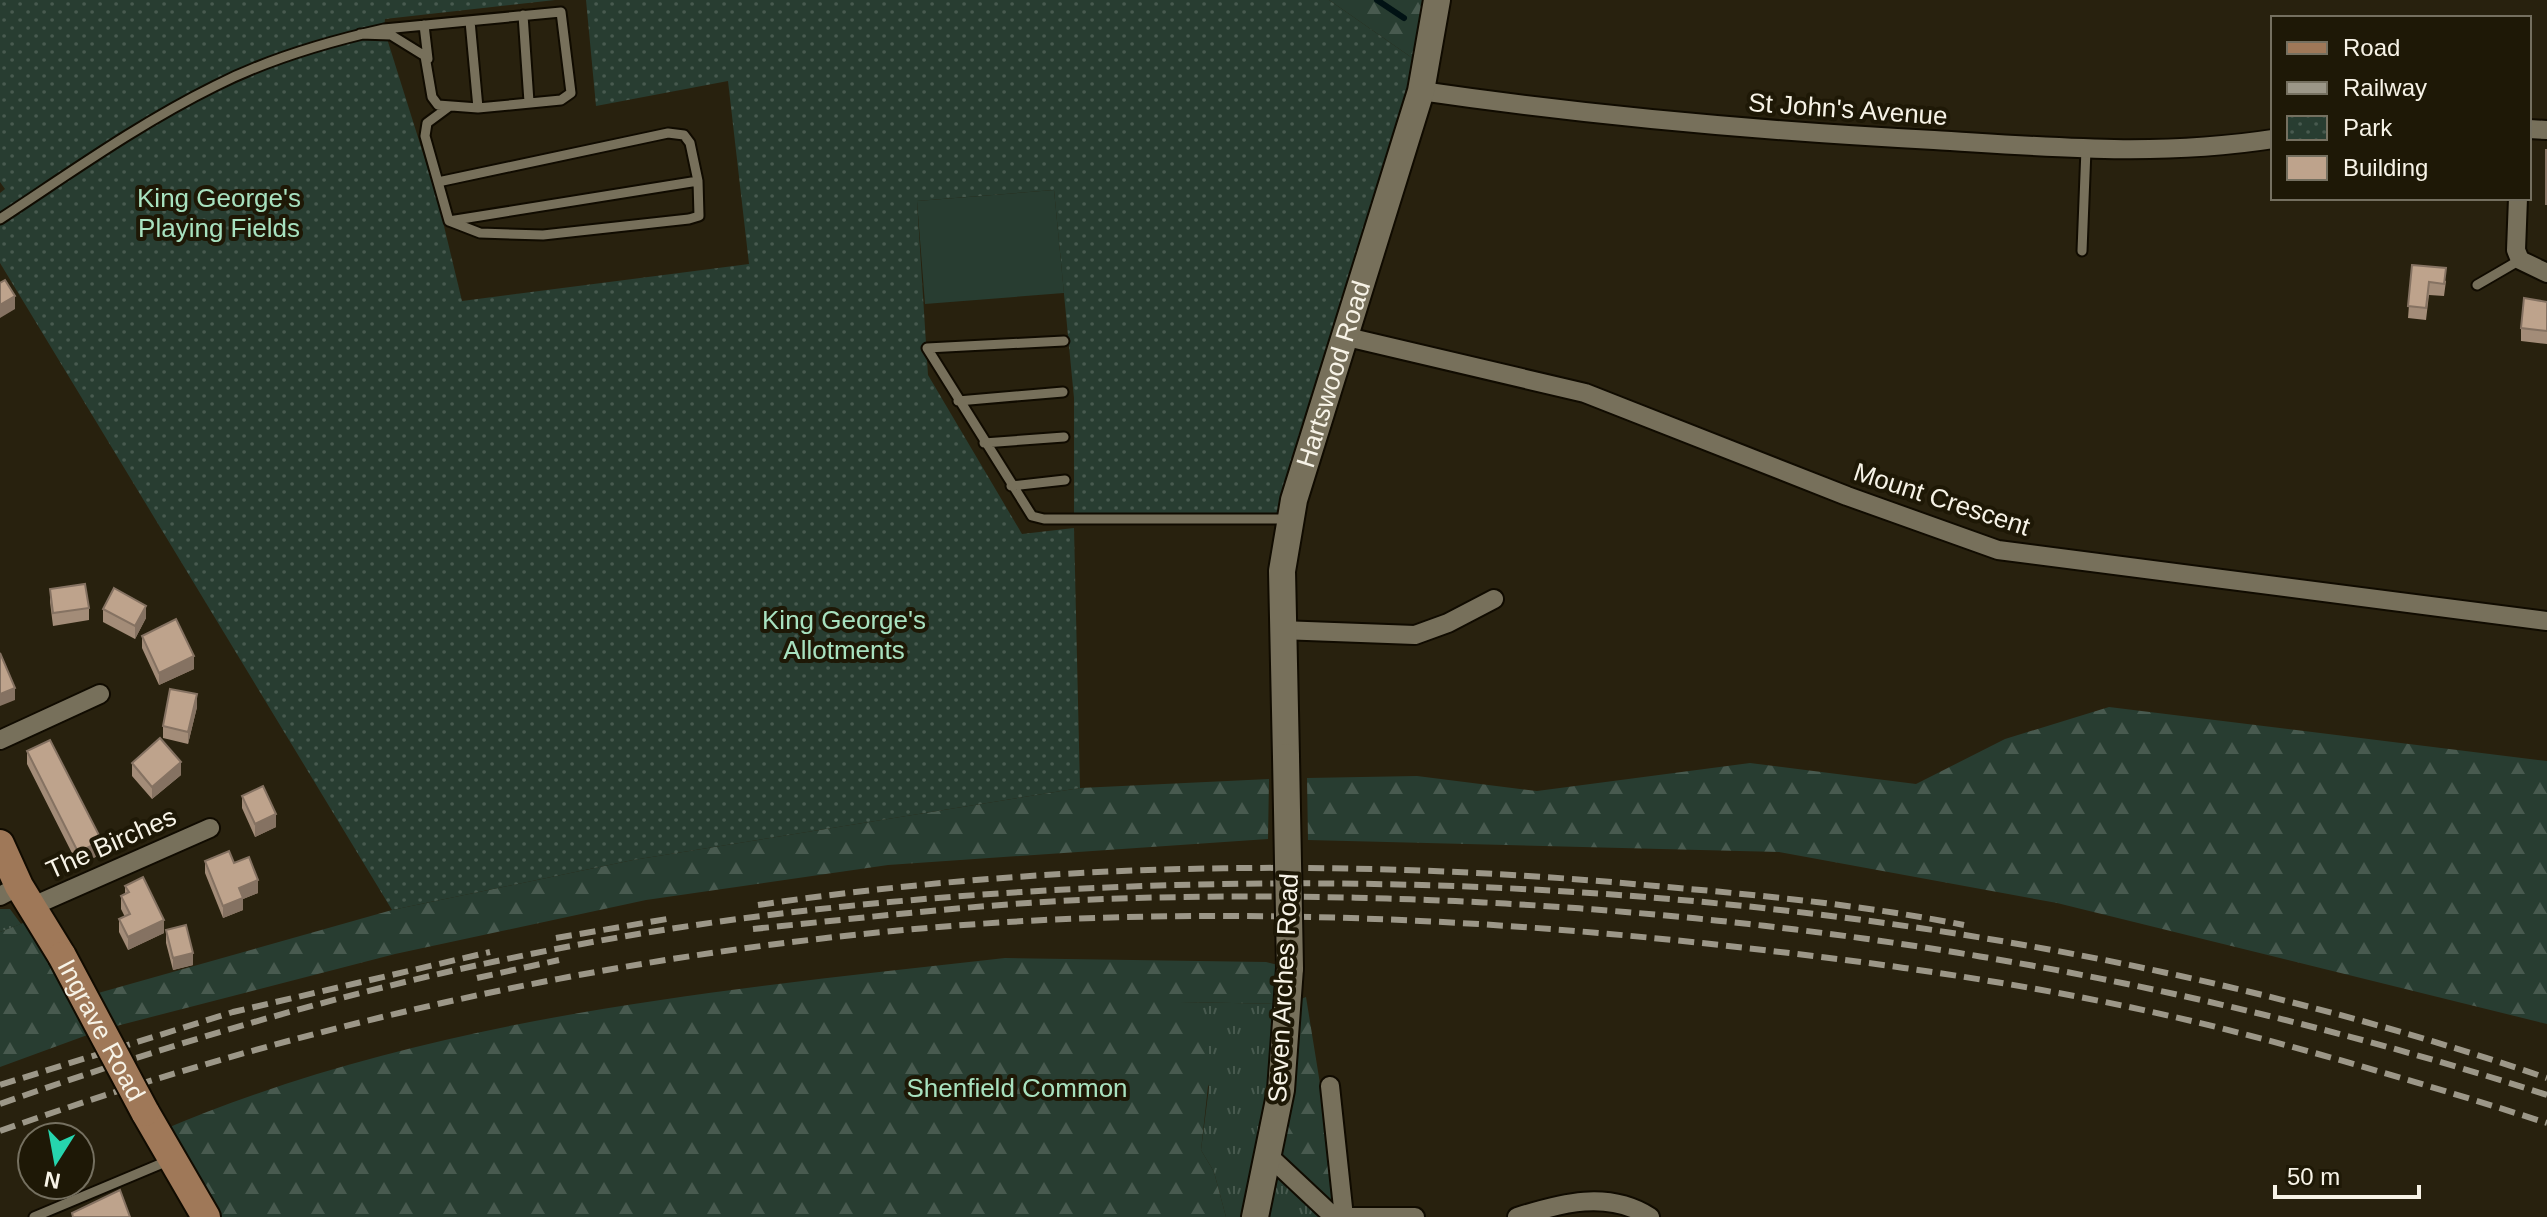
<svg xmlns="http://www.w3.org/2000/svg" width="2547" height="1217" font-family="Helvetica,sans-serif">
<defs>
<pattern id="grass-tufts" width="24" height="20" patternUnits="userSpaceOnUse" patternTransform="scale(2)"><rect width="24" height="20" fill="#283d31"/><path d="M3 7l-1-3M5 7V3M7 7l1-3M15 17l-1-3M17 17v-4M19 17l1-3" fill="none" stroke="#485a4f"/></pattern>
<pattern id="forest-firs" width="22" height="20" patternUnits="userSpaceOnUse" patternTransform="scale(2)"><rect width="22" height="20" fill="#283d31"/><path d="M5 1l3.5 6h-7zM16 11l3.5 6h-7z" fill="#485a4f"/></pattern>
<pattern id="park-dots" width="8" height="8" patternUnits="userSpaceOnUse" patternTransform="scale(2)"><rect width="8" height="8" fill="#283d31"/><path d="M2 2h.1M6 6h.1" fill="none" stroke="#485a4f" stroke-width="1.8" stroke-linecap="round"/></pattern>
</defs>
<rect width="100%" height="100%" fill="#28210e"/>
<!-- grass -->
<path fill="url(#grass-tufts)" d="M0,909h10l11,15 -21,8z
M1180,1002l108,2 46,213h-108l-12,-45 -13,-22 8,-63z"/>
<!-- forest -->
<path fill="url(#forest-firs)" d="M1329,0h106l-17,62z
M2109,707l438,54v263l-490,-121 -278,-51 -471,-12 -1,-62 110,-2 120,15 213,-28 166,21 89,-45z
M1269,779l-1,60 -380,26 -242,35 -251,54 -294,76 -101,37v-135l46,-18 38,83 308,-87 241,-50 447,-72z
M1005,958l261,4 24,6 -2,36 18,-7 21,130 7,89 -64,-59 18,-153 -107,-2 30,57 -10,91 13,22 12,45h-1019l-49,-85c267,-115 560,-142 847,-174z"/>
<!-- park -->
<path fill="url(#park-dots)" d="M0,0h555l-170,19 -1,10 54,172 24,100 287,-37 -21,-183 -132,25 -10,-106h743l89,62 -127,457h-217v-121l-20,-208 -137,11 11,174 94,159 52,-6 6,260 -447,72 -241,50 -392,-647v-70l5,-4 -5,-7z"/>
<!-- pitch -->
<path fill="#283d31" d="M1054,190l10,103 -139,11 -8,-103z"/>
<g fill="none" stroke-linecap="round" stroke-linejoin="round">
<!-- stream -->
<path stroke="#011214" stroke-width="6" d="M1377,0l27,18"/>
<!-- lane casing -->
<g stroke="#100b00" stroke-width="13">
<path id="lane" d="M523,15l6,87
M470,21l8,87
M424,25l4,34
M450,106l-23,17 -2,13 13,46 230,-49 16,2 6,8 8,38 -249,40 31,12 63,2 146,-16 10,-3 -1,-35
M438,182l11,39
M0,219c70,-46 140,-96 215,-133 53,-27 111,-44 169,-57l177,-17 10,81 -10,7 -83,8 -40,-3 -6,-8 -7,-41 -34,-21 -31,-1
M2082,251l4,-102
M2477,285l43,-25
M1064,341l-137,7 105,168 12,3h243
M958,401l105,-9
M984,443l80,-6
M1011,486l54,-6
M34,1217l136,-57"/>
</g>
<!-- street casing -->
<g stroke="#100b00" stroke-width="22">
<path id="street" d="M1421,91c171,25 341,40 513,49 117,7 223,17 339,-1
M2529,129l18,1
M2518,198l-2,52 4,10 27,13
M1343,336l242,57 262,103 151,54 549,71
M1280,630l135,5 33,-12 46,-24
M0,740l100,-46
M0,896l19,-10
M33,906l177,-78
M1330,1086l14,131
M1270,1157l64,60
M1350,1217h65
M1517,1217c44,-14 91,-27 133,0"/>
</g>
<!-- secondary casing -->
<g stroke="#100b00" stroke-width="30">
<g id="secondary">
<path id="s1" d="M1286,757l-4,-186 12,-71 127,-409 16,-91"/>
<path d="M1255,1217l26,-127 9,-122"/>
</g>
</g>
<!-- primary casing -->
<g stroke="#100b00" stroke-width="32">
<path id="primary" d="M0,844l19,42 43,70
M145,1112l61,105"/>
</g>
<!-- lane -->
<use href="#lane" stroke="#77705b" stroke-width="9"/>
<!-- street -->
<use href="#street" stroke="#77705b" stroke-width="18"/>
<!-- secondary -->
<use href="#secondary" stroke="#77705b" stroke-width="26"/>
<!-- primary -->
<use href="#primary" stroke="#9f7858" stroke-width="28"/>
<!-- rail -->
<path stroke="#9c9788" stroke-width="6" stroke-dasharray="16 8" stroke-linecap="butt" d="M758,905c298,-44 599,-47 898,-19 103,9 207,19 308,39
M753,929c127,-13 254,-28 382,-31 477,-12 957,49 1412,197
M556,938l111,-19
M477,978l82,-18
M0,1085l233,-73 257,-60
M0,1104c172,-61 348,-113 526,-149 187,-39 379,-58 569,-67 485,-22 992,33 1452,190
M0,1131c334,-119 689,-193 1044,-211 233,-11 470,1 702,28 151,17 303,39 450,74 119,29 235,64 351,101"/>
<!-- secondary-bridge casing -->
<g stroke="#100b00" stroke-width="30" stroke-linecap="butt">
<path id="secondary-bridge" d="M1286,757l4,211"/>
</g>
<!-- primary-bridge casing -->
<g stroke="#100b00" stroke-width="32" stroke-linecap="butt">
<g id="primary-bridge">
<path id="s2" d="M62,956l83,156"/>
</g>
</g>
<!-- secondary-bridge -->
<use href="#secondary-bridge" stroke="#77705b" stroke-width="26"/>
<!-- primary-bridge -->
<use href="#primary-bridge" stroke="#9f7858" stroke-width="28"/>
</g>
<!-- wall -->
<path fill="#a38c78" d="M2412,265l34,16 -2,15 -15,-1 -3,25 -18,-2z
M2547,302v42l-26,-3v-13z
M50,589l39,19v12l-36,6 -3,-24z
M103,609l43,9 -11,21 -32,-17z
M142,636l52,33 -35,16 -17,-37z
M197,707l-9,37 -25,-6v-12z
M27,751l75,103 -24,11 -51,-101z
M132,763l49,12 -29,24 -20,-23z
M242,796l34,31 -21,10 -13,-29z
M205,861l29,2 24,30 -15,6v11l-20,8 -18,-45z
M125,886l39,47 -36,17 -9,-18v-13l6,-2 -4,-8v-13l4,-2z
M166,930l27,35 -20,5 -7,-27z"/>
<!-- shaded-wall -->
<path fill="#857262" d="M15,296v13l-15,9v-13z
M146,606v12l-11,21v-13z
M194,656v13l-35,16v-12z
M15,688v12l-15,6v-12z
M197,694v13l-9,37v-12z
M181,762v13l-29,24v-12z
M276,814v13l-21,10v-13z
M102,841v13l-24,11v-13z
M258,880v13l-15,6v11l-20,8v-12l16,-18z
M164,920v13l-36,17v-13z
M193,953v12l-20,5v-12z"/>
<!-- building -->
<path fill="#bea38c" stroke="#857262" stroke-width="2" d="M2546,150h1v54h-1z
M2412,265l34,3 -2,16 -15,-2 -3,26 -18,-2z
M5,280l10,16 -15,9v-22z
M2524,298l23,4v29l-26,-3z
M85,584l4,24 -36,5 -3,-24z
M114,588l32,18 -11,20 -32,-17z
M176,619l18,37 -35,17 -17,-37z
M0,653l15,35 -15,6z
M170,689l27,5 -9,38 -25,-6z
M160,738l21,24 -29,25 -20,-24z
M50,740l52,101 -24,11 -51,-101z
M263,786l13,28 -21,10 -13,-28z
M229,851l5,12 15,-6 9,23 -19,8 4,10 -20,8 -18,-45z
M143,877l21,43 -36,17 -9,-18 11,-5 -9,-18 8,-4 -4,-6z
M186,925l7,28 -20,5 -7,-28z
M120,1190l10,27h-57l-1,-4z"/>
<g text-anchor="middle" stroke-width="8" stroke-linejoin="round" paint-order="stroke">
<!-- street labels -->
<g font-size="26" fill="#f7f3e7" stroke="#1e1806">
<text transform="translate(1848 109) rotate(4)" y="9">St John's Avenue</text>
<text dy="9" stroke="none"><textPath href="#s1" startOffset="390">Hartswood Road</textPath></text>
<text transform="translate(1942 499) rotate(18)" y="9">Mount Crescent</text>
<text transform="translate(111 843) rotate(-24)" y="9">The Birches</text>
<text transform="translate(1283 988) rotate(-87)" y="9">Seven Arches Road</text>
<text dy="9" stroke="none"><textPath href="#s2" startOffset="84">Ingrave Road</textPath></text>
</g>
<!-- park labels -->
<g font-size="26" fill="#a8e2c0" stroke="#1e1806">
<text x="219" y="207">King George's<tspan x="219" dy="30">Playing Fields</tspan></text>
<text x="844" y="629">King George's<tspan x="844" dy="30">Allotments</tspan></text>
<text x="1017" y="1097">Shenfield Common</text>
</g>
</g>
<!-- legend -->
<rect x="2271" y="16" width="260" height="184" fill="#1e1806" stroke="#757060" stroke-width="2"/>
<rect x="2287" y="42" width="40" height="12" fill="#9f7858" stroke="#757060" stroke-width="2"/>
<text x="2343" y="56" font-size="24" fill="#f7f3e7">Road</text>
<rect x="2287" y="82" width="40" height="12" fill="#9c9788" stroke="#757060" stroke-width="2"/>
<text x="2343" y="96" font-size="24" fill="#f7f3e7">Railway</text>
<rect x="2287" y="116" width="40" height="24" fill="url(#park-dots)" stroke="#757060" stroke-width="2"/>
<text x="2343" y="136" font-size="24" fill="#f7f3e7">Park</text>
<rect x="2287" y="156" width="40" height="24" fill="#bea38c" stroke="#757060" stroke-width="2"/>
<text x="2343" y="176" font-size="24" fill="#f7f3e7">Building</text>
<!-- north arrow -->
<g transform="translate(56 1161) rotate(191)"><circle r="38" fill="#1e1806" stroke="#757060" stroke-width="2"/>
<path d="M0-6L14 30L0 20L-14 30Z" fill="#26d5ae"/>
<text y="-12" font-size="22" font-weight="bold" text-anchor="middle" fill="#f7f3e7">N</text>
</g>
<!-- scale -->
<path d="M2275 1185v12h144v-12" fill="none" stroke="#f7f3e7" stroke-width="4"/>
<text x="2287" y="1185" font-size="24" fill="#f7f3e7" stroke="#1e1806" stroke-width="6" paint-order="stroke">50 m</text>
</svg>
